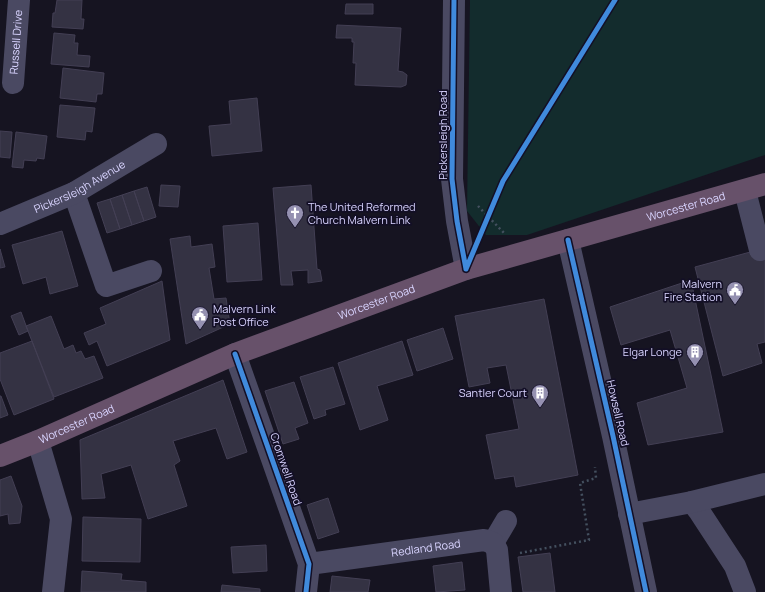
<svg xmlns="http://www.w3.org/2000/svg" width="765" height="592" font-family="Manrope,sans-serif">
<rect width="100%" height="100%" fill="#161421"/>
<!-- green -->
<path fill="#132c2d" d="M470,0h295v155l-238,80h-41l-19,-24z"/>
<!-- building -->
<path fill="#343243" stroke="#433f54" d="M57,0h25l-1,19h3l-1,10 -31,-2 1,-14h2z
M346,4h27v10h-28z
M337,25l64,3 -3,43 5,1 4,3 -1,10 -5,2 -46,-2 1,-22h-3l1,-21h-2v-4h-16z
M54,33l21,2 -1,8h4l-1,12 13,1 -1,11 -38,-3z
M63,68l41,5 -2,21h-5l-1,8 -36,-4z
M257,98l5,53 -50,5 -3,-30 22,-2 -2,-23z
M60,105l35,3 -3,24 -6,-1 -1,9 -28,-3z
M0,131l12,1 -2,26 -10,-1z
M16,132l31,4 -3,23 -7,-1 -1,3 -12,-1 -1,8 -11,-1z
M161,185l19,1 -2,21 -19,-1z
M311,185l6,84 3,1 2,11 -14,2v-13l-17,1 2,14h-12l-8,-97z
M147,187l9,30 -12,4 -10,-30z
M134,191l10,30 -12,4 -10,-30z
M122,195l10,30 -12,4 -10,-30z
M110,199l10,30 -13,4 -10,-30z
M258,223l4,57 -35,2 -4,-56z
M62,231l16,55 -28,8 -4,-17 -23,7 -11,-39z
M190,236l1,11 21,-3 3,23 -6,1 5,31 12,-1 4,26 -44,20 -16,-105z
M765,248v94l-8,2 5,19 -39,13 -28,-109z
M0,249l5,18 -5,1z
M691,280l32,152 -75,13 -11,-42 50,-15 -17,-58 -49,15 -11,-38z
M162,281l8,59 -63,26 -10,-25 -8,4 -5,-12 22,-9 -6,-16z
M544,299l34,176 -62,12 -2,-11 -19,3 -9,-44 33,-6 -13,-64 -19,3 3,15 -21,4 -14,-71z
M21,312l7,19 -9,4 -8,-19z
M51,316l13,33 9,-4 3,8 5,-2 4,8 9,-3 9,22 -49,19 -28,-71z
M443,328l10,31 -36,12 -10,-31z
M32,341l22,58 -40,16 -14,-36v-26z
M402,341l11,34 -36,11 11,34 -28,10 -22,-67z
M333,367l12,37 -20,6 1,5 -12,4 -14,-42z
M223,380l24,72 -20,7 -11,-31 -43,13 7,20 -6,4 13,41 -39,13 -17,-54 -30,9 4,24 -23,1 -2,-59z
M294,382l14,41 -13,5 4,11 -16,5 -18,-53z
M0,396h1l7,19 -8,3z
M11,476l11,30 -2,17 -11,1 -1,-10 -8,2v-36z
M328,498l11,34 -21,7 -11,-34z
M83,517l58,2 -1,43 -58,-1z
M266,545l1,26 -34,2 -2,-26z
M550,553l5,39h-32l-5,-35z
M462,562l3,28 -29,2 -3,-26z
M82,571l40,3 -1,6 25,2v10h-65z
M332,576l38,4 -2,12h-38z
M222,585l38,4v3h-39z"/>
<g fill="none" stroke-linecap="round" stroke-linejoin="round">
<!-- path -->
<path stroke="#44505f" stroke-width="2.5" stroke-dasharray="2 3" stroke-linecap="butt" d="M478,206l27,28
M520,553l69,-13 -9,-57 16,-5 -1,-11"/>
<!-- minor -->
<g stroke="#4a4962" stroke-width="22">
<path d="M454,0l-2,179 5,42 9,48"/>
<path id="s1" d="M13,83l6,-83"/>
<path d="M745,191l15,59"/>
<path d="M74,193l32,93 45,-15"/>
<path id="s2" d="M0,224l74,-31 82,-49"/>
<path d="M568,240l45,196 33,156"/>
<path d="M235,354l74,210 -3,28"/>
<path d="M38,441l23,78 -8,73"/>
<path d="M692,502l7,9 36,55 10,26"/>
<path d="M629,514l63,-12 73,-18"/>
<path d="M493,543l13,-22"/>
<path id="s3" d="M309,564l175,-24 9,3 4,7 4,42"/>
</g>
<!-- highway -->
<path stroke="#67516a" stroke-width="22" id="s4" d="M0,456l38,-15 197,-87 231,-85 299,-85"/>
<!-- cycleway casing -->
<g stroke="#130f26" stroke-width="8">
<path id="cycleway" d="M454,0l-2,179 5,42 9,48
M568,240l45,196 33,156
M466,269l37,-88 112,-181
M235,354l74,210 -3,28"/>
</g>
<!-- cycleway -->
<use href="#cycleway" stroke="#408adc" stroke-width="5"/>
</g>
<!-- icons -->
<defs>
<g id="church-pin" transform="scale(0.9)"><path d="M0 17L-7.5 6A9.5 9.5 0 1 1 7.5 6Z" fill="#9591b1" stroke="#130f26"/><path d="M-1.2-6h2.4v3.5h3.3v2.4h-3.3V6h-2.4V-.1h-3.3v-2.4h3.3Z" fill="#fff"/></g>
<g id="civic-pin" transform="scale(0.9)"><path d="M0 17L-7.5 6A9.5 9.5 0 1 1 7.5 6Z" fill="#9591b1" stroke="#130f26"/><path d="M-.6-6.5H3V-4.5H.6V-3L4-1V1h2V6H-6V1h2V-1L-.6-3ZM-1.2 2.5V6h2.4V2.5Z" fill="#fff"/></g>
<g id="building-pin" transform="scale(0.9)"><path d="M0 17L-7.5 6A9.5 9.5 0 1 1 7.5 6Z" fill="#9591b1" stroke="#130f26"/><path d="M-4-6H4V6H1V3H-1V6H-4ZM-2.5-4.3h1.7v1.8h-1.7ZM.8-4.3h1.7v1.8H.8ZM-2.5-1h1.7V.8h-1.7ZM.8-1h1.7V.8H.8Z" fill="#fff"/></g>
</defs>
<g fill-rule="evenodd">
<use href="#church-pin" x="295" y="213"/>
<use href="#civic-pin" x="735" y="290"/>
<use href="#civic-pin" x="200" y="315"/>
<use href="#building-pin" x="695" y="352"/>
<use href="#building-pin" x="540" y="393"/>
</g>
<g text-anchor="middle" stroke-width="3.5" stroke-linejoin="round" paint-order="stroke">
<!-- street labels -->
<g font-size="11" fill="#d9d4ff" stroke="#130f26">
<text dy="4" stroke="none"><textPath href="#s1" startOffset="41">Russell Drive</textPath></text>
<text transform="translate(443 135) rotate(-90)" y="4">Pickersleigh Road</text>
<text dy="4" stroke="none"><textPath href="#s2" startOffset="88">Pickersleigh Avenue</textPath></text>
<text dy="4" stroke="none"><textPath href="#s4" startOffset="731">Worcester Road</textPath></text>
<text dy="4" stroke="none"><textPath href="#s4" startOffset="407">Worcester Road</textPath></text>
<text transform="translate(618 413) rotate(77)" y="4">Howsell Road</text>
<text dy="4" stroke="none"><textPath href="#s4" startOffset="83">Worcester Road</textPath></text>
<text transform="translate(286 469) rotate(71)" y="4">Cromwell Road</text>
<text dy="4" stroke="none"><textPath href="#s3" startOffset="118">Redland Road</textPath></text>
</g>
<!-- poi labels -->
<g font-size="11" fill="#d9d4ff" stroke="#130f26" text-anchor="end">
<text x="308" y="211" text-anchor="start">The United Reformed<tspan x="308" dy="13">Church Malvern Link</tspan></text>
<text x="722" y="288">Malvern<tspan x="722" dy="13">Fire Station</tspan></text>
<text x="213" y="313" text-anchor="start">Malvern Link<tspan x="213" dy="13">Post Office</tspan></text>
<text x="682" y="356">Elgar Longe</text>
<text x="527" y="397">Santler Court</text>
</g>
</g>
</svg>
